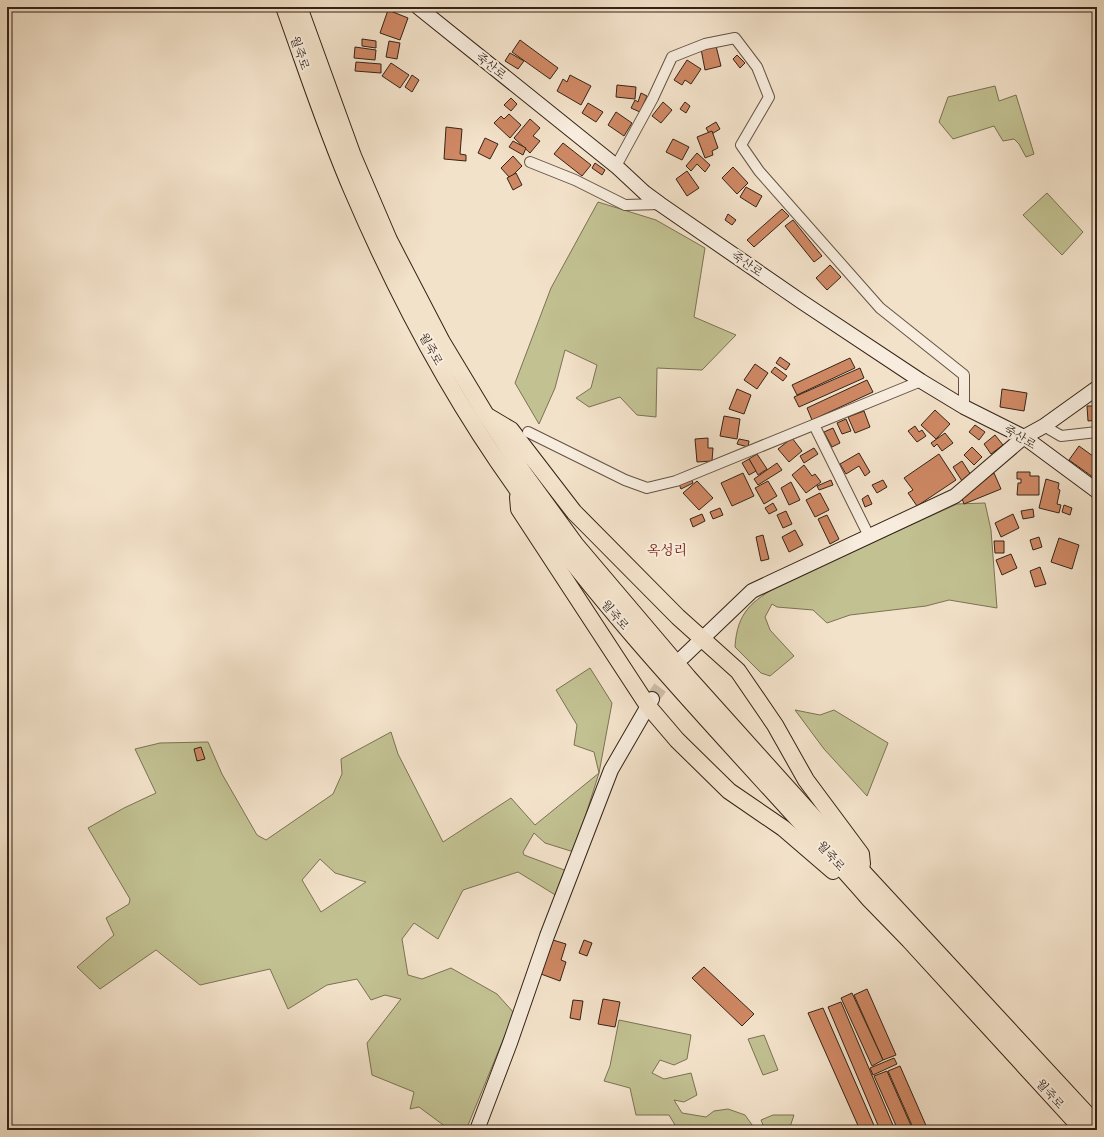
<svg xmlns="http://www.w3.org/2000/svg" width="1104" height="1137" font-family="'IM FELL French Canon','Noto Serif KR',serif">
  <rect width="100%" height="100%" fill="#f3e2ca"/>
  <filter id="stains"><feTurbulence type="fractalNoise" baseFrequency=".005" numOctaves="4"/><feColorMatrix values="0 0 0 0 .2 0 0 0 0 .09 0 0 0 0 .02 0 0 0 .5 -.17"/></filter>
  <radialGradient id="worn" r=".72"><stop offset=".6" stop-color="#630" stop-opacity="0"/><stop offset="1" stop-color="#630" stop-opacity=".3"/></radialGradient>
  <g fill="#c2c192" stroke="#7b7254" fill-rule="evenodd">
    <polygon points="995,86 999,101 1016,95 1034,154 1026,157 1019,144 1014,139 1003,141 994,126 953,139 939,122 948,97"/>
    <polygon points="1047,193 1083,232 1062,255 1023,215"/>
    <polygon points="598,202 656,220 705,248 694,317 736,335 702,370 657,368 656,417 637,415 620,397 589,407 576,398 591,388 597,365 565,350 555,388 539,424 515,383 551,288"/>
    <path d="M985 503 991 530 997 608 949 600 926 606 850 615 827 623 813 610 777 607 772 604 765 617 770 630 794 656 770 676 761 673 735 647C737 612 752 601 780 585L957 504Z"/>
    <path d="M590 668 612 703 599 773 574 852 545 843 534 833 523 852 524 855 567 871 557 896 518 872 463 890 438 939 414 923 402 939 408 975 422 979 451 968 497 994 514 1013 466 1130H450L419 1107 410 1109 414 1092 372 1075 367 1043 401 999 385 995 371 1000 357 979 327 985 288 1009 270 969 200 985 156 950 100 989 77 967 114 935 106 918 129 904 130 899 88 828 124 808 156 793 135 749 160 743 208 742 222 774 257 835 266 840 333 794 342 774 341 759 391 732 398 754 443 842 511 798 535 825 599 773 594 752 574 745 577 725 556 690ZM320 859 335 873 366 882 321 912 302 880Z"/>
    <polygon points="795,710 820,715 834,710 888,743 867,796 824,749"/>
    <polygon points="619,1020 691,1035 687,1059 674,1065 660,1060 652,1073 664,1079 691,1073 697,1095 684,1102 674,1100 682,1113 706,1117 714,1111 728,1109 745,1115 755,1129 678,1130 669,1115 636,1115 630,1088 604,1081 610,1066"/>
    <polygon points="764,1035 778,1070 763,1075 748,1039"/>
    <polygon points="773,1115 794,1115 789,1130 765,1130 761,1120"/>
  </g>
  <g fill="#cf8864" stroke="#342317">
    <polygon points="388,10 408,18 400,40 380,33"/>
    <polygon points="362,39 376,41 376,48 362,46"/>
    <polygon points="520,40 558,68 550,79 512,52"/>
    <polygon points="389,41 400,43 397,59 386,57"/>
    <polygon points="716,46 721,66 705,70 701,49"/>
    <polygon points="355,47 376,50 375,60 354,58"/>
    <polygon points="510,53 524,61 518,69 505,61"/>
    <polygon points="737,55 745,63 740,68 733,59"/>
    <polygon points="687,60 701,69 691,84 685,80 682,85 674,80"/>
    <polygon points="356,62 381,64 381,73 355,71"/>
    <polygon points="391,63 409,75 400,88 382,76"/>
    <polygon points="412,75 419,80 412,92 405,87"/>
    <polygon points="570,75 591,86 581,105 557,91 563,79 567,82"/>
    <polygon points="617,85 636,87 635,99 616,97"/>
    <polygon points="641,93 647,96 640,112 631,108 635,100 638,102"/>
    <polygon points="511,98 517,104 511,111 504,105"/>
    <polygon points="663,102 672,110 661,123 652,116"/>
    <polygon points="685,102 690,106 686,113 680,109"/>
    <polygon points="588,103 603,112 596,122 582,113"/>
    <polygon points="616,112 632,123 624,136 608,125"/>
    <polygon points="509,114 521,125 510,138 494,123 501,116 504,119"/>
    <polygon points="530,119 540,128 533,136 540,141 530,153 514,138"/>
    <polygon points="716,122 720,129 710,135 706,128"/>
    <polygon points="446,127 462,129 460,154 466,155 466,161 444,159"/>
    <polygon points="712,131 718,148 712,151 713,155 705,158 697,137"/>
    <polygon points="485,138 498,144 490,159 478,153"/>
    <polygon points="673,139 689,147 682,160 666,152"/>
    <polygon points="513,141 526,148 523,155 509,147"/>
    <polygon points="563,143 591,165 582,176 554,154"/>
    <polygon points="697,153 710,165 705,172 697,164 691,171 686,166"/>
    <polygon points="513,156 522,166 510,178 501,168"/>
    <polygon points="595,163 605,170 602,175 592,168"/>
    <polygon points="733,167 748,183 737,194 722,178"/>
    <polygon points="687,171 699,188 687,196 676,179"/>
    <polygon points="516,173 522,185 513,190 507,178"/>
    <polygon points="746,187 762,196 756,207 740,197"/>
    <polygon points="782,209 789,216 754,247 747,240"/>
    <polygon points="728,214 736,220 732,225 725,220"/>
    <polygon points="793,220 822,256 814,262 785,226"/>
    <polygon points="830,265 841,277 827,290 816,278"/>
    <polygon points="780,357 790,364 786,370 776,363"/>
    <polygon points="850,358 855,368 797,395 792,385"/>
    <polygon points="755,364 768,373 757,389 744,380"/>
    <polygon points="775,367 787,376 783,381 771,372"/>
    <polygon points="860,368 864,378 799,407 794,397"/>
    <polygon points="867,380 873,392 812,420 807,408"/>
    <polygon points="737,389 751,395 744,414 729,409"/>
    <polygon points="1002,389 1027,393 1024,411 1000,407"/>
    <polygon points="1087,406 1097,406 1097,420 1088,421"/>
    <polygon points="935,410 950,424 936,439 921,425"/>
    <polygon points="864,411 870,427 855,433 848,417"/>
    <polygon points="724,416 740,419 737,439 720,436"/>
    <polygon points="846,419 851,431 842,434 837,423"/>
    <polygon points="975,425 985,432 979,440 969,432"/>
    <polygon points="915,426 919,432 922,430 926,436 917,442 908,431"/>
    <polygon points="833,428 840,443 832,447 824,432"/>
    <polygon points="945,433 953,443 942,451 937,444 934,447 931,443"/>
    <polygon points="995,435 1003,445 991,454 984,444"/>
    <polygon points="708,438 708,448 713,448 712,461 697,462 695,439"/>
    <polygon points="792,438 802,451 789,462 778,449"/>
    <polygon points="739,439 749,441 748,447 737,444"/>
    <polygon points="1079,446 1097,459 1097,480 1069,460"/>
    <polygon points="972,447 982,457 974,465 964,455"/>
    <polygon points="814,448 818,454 804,463 800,456"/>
    <polygon points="859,453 870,472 865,476 859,466 846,474 840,464"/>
    <polygon points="757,454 767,469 758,475 749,459"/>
    <polygon points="939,454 956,480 917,506 908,493 913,490 904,478"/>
    <polygon points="749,459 756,471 749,475 742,463"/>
    <polygon points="962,461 971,475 962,481 953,467"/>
    <polygon points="777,463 782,470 758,485 754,479"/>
    <polygon points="804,465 812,476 815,474 821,482 806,493 792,475"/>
    <polygon points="1017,472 1030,472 1030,476 1039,476 1039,495 1017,495 1018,483 1021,483 1021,479 1017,479"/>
    <polygon points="743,473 754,496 732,506 721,483"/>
    <polygon points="994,473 1001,489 964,504 961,496 983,478"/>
    <polygon points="691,478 693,483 681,489 679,484"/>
    <polygon points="1046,479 1059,483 1058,489 1060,490 1057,504 1061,505 1059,513 1039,508"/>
    <polygon points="831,480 833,485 819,490 817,486"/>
    <polygon points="883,480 887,487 877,493 872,485"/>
    <polygon points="697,481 713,498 699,510 683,493"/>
    <polygon points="768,481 777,496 764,504 755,488"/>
    <polygon points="791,482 800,500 789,505 781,488"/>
    <polygon points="820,493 829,510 815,517 806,500"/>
    <polygon points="868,495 872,504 865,507 862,499"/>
    <polygon points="773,503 777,510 769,514 765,508"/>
    <polygon points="1064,505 1072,508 1070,515 1062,512"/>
    <polygon points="720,508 723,515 713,519 710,512"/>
    <polygon points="1033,509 1034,517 1023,519 1021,511"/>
    <polygon points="786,511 792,524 783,528 777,515"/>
    <polygon points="702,514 705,521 693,527 690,519"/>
    <polygon points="1013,514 1019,528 1001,537 995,523"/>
    <polygon points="827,515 839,539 830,544 818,519"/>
    <polygon points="795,530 803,545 789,552 782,537"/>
    <polygon points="763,535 769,559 761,561 756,537"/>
    <polygon points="1039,537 1042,547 1033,550 1030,540"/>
    <polygon points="1059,538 1079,545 1072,569 1051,562"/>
    <polygon points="994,541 1004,541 1004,553 995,553"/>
    <polygon points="1011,554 1017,568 1002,575 996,560"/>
    <polygon points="1040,567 1046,584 1035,587 1030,571"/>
    <polygon points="201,747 205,759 197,761 194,749"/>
    <polygon points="553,940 566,944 561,960 566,962 560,981 541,974"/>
    <polygon points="584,940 592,943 587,956 579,953"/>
    <polygon points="704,967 754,1014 742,1026 692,978"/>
    <polygon points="867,989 896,1055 883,1060 854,995"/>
    <polygon points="852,993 883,1060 872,1066 841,998"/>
    <polygon points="603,999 620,1002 615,1027 598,1024"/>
    <polygon points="573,1000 583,1001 580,1020 570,1018"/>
    <polygon points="841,1002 895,1130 880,1130 828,1007"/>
    <polygon points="823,1008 876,1130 860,1130 808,1013"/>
    <polygon points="894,1058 897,1064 873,1075 870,1068"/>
    <polygon points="900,1066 928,1130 914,1130 888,1071"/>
    <polygon points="887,1071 913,1130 898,1130 874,1076"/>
  </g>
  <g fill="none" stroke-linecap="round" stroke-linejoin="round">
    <polyline stroke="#cdbca6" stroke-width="14" stroke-dasharray="14 7" stroke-linecap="butt" points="652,699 675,667"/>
    <g stroke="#645344" stroke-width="12">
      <g id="street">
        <polyline points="530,162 575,180 625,205 660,204"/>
        <polyline points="616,166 653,98 672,57 705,44 735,38 757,67 769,97 741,145 759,171 880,308 964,375 964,407"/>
        <polyline points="814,425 869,536"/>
        <polyline points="1044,426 1061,436 1097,432"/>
        <polyline points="528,432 625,480 647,488 676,481 921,381"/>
      </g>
    </g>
    <g stroke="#342317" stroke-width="16">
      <g id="secondary">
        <polyline points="418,7 616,166 645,193 660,204 802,302 921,381 964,407 1024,437 1097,491"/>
        <polyline points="683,657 752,591 955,496 1024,437 1044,426 1097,388"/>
        <polyline points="477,1130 510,1043 547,936 611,770 652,699"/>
      </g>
    </g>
    <g stroke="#342317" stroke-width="18">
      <g id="primary">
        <path d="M284 7C306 68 326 130 352 190 396 293 451 397 517 489 622 636 751 764 870 900L909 940 1083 1130"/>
        <polyline points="299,7 353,156 389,240 442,342 486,415 525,475 576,545 688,677 863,872 1097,1125"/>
        <polyline points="489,417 511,430 574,512 678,617 738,671 775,725 806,780 861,854 862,864"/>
        <polyline points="518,497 519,509 648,706 677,740 729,791 783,828 833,871"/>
      </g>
    </g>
    <use href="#street" stroke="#f7ecdd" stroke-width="10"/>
    <use href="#secondary" stroke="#f7ecdd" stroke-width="14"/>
    <use href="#primary" stroke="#f3e2ca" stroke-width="16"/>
  </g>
  <g text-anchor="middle" stroke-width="4" stroke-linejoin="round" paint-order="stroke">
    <g font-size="12" fill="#342317" stroke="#f7ecdd">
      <text transform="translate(300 53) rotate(71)" y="4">월죽로</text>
      <text transform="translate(491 66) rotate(39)" y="4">죽산로</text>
      <text transform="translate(747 264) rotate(35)" y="4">죽산로</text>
      <text transform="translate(431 349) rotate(61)" y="4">월죽로</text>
      <text transform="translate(1020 437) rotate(31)" y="4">죽산로</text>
      <text transform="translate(615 615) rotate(50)" y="4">월죽로</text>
      <text transform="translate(831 856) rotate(49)" y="4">월죽로</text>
      <text transform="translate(1050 1094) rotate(48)" y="4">월죽로</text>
    </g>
    <g font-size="14" fill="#7a1f14" stroke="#f7ecdd">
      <text x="667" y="555">옥성리</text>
    </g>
  </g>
  <rect width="1104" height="1137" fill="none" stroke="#f3e2ca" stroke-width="24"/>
  <rect x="8" y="8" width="1088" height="1121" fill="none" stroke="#342317" stroke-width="2"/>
  <rect x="12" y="12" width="1080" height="1113" fill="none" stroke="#342317"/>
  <rect width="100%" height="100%" filter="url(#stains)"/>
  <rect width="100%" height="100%" fill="url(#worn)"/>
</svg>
